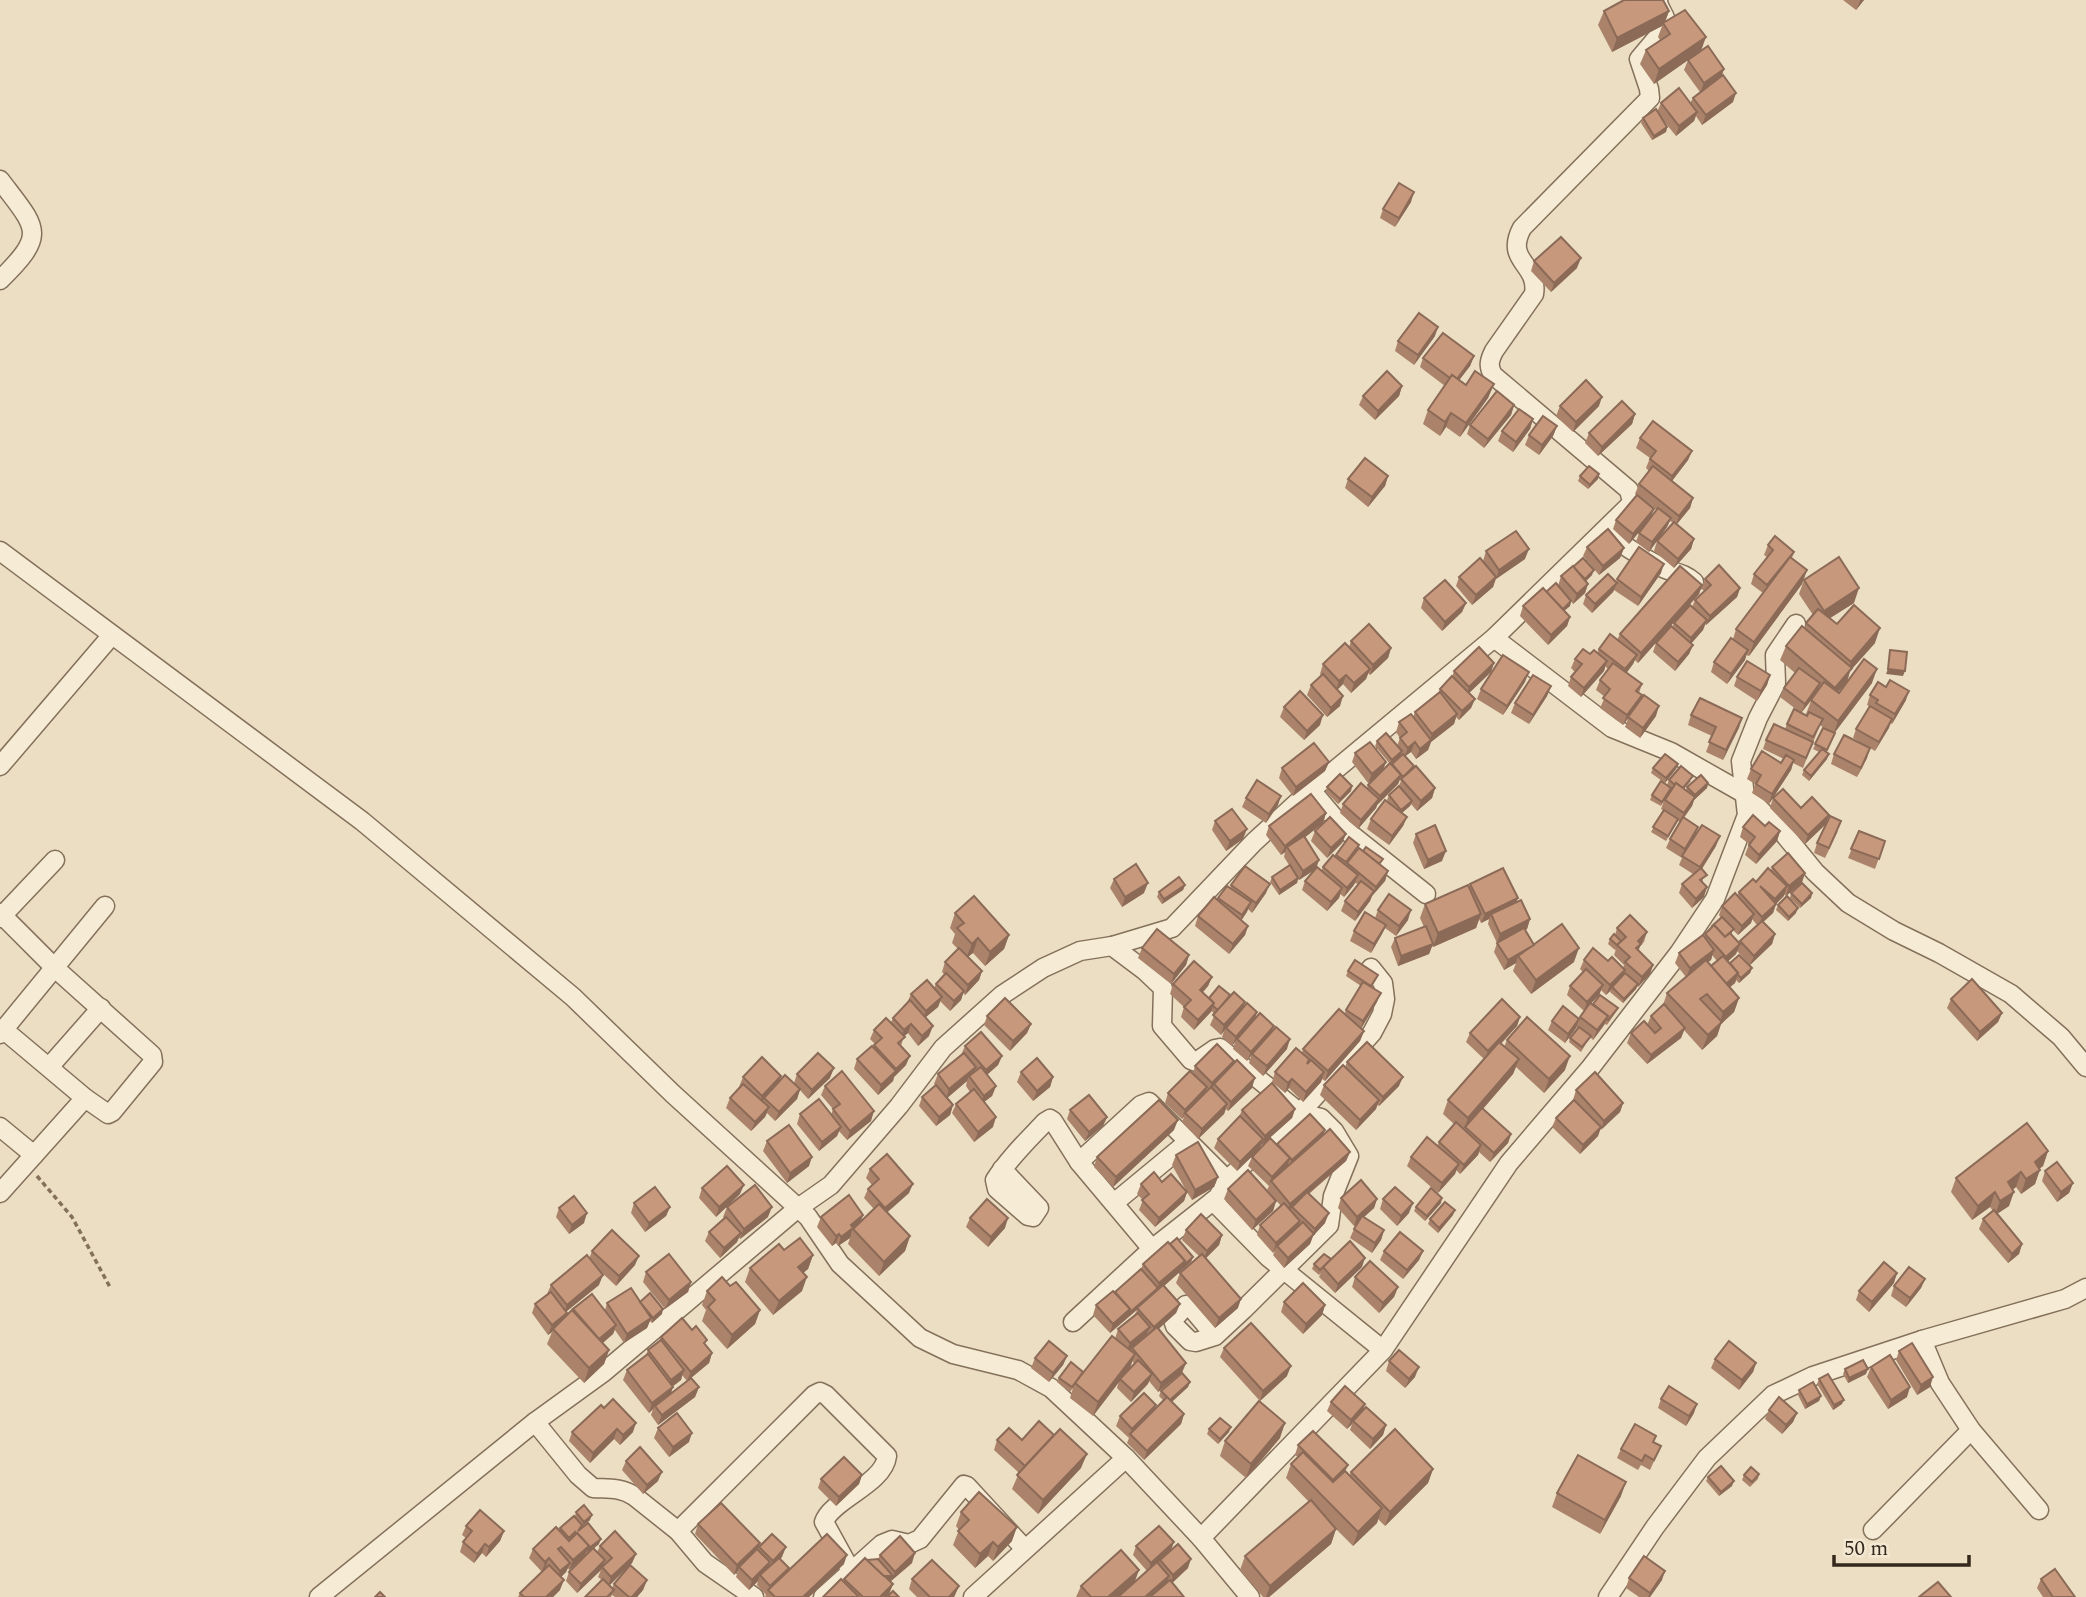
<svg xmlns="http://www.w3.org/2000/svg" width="2086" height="1597" font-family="Spectral,serif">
  <rect width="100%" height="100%" fill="#ebdec3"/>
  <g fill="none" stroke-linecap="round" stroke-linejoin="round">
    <g stroke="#84705b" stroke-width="21">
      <g id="minor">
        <path d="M0 180C37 229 48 233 0 280"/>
        <path d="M1604 531C1623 546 1642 557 1663 568 1675 573 1684 573 1694 582"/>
        <polyline points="0,551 362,821 573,997 673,1094 808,1217 840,1264 920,1338 953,1354 1018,1370 1051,1388 1126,1458 1201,1538 1250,1597"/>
        <polyline points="1494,638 1612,728 1671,752 1745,794 1784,834 1815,872 1848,903 1894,931 1939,953 2011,994 2061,1037 2086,1067"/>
        <polyline points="0,766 112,635"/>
        <polyline points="1311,790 1343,828 1426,894"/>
        <polyline points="0,913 56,969 152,1055 153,1062 112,1112 108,1114 85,1098 4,1030"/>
        <polyline points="0,918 55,860"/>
        <polyline points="1112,946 1144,970 1163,988 1162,1026 1191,1060 1196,1062 1215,1049 1220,1048 1300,1113 1321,1118 1334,1131 1349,1156 1333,1196 1329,1225 1243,1310 1215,1336 1196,1342 1190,1341 1175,1326 1173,1320 1186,1305 1189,1305 1215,1336"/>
        <polyline points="0,1034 105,906"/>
        <polyline points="50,1066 101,1008"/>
        <polyline points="0,1127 34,1155"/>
        <polyline points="1079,1162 1141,1105 1149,1102 1227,1180"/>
        <path d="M1002 1169 1039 1208 1033 1217 1028 1216 997 1189 995 1180C1009 1158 1028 1140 1045 1122L1050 1119 1053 1121 1079 1162 1152 1249"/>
        <polyline points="0,1193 85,1098"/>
        <polyline points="1114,1203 1189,1141"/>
        <polyline points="1073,1322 1152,1249 1218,1197 1227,1180 1300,1113 1372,1033 1382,1014 1385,999 1383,983 1371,968"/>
        <polyline points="1922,1340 1940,1383 1971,1430 2039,1510"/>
        <polyline points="1383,1350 1509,1163 1591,1067 1679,953 1715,899 1747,815 1741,761 1758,718 1776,683 1775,655 1796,624"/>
        <path d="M535 1422 578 1475 593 1488C607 1489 621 1487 634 1496L678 1531 705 1563 754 1597"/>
        <polyline points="1873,1530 1971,1430"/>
        <path d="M678 1531 814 1395 820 1392 826 1395 887 1456C884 1484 831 1500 824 1522L851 1571"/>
        <polyline points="1201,1538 1383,1350 1268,1257 1213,1201"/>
        <path d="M319 1597 535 1422 604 1372 798 1208 831 1185 899 1106 943 1048 1002 995 1043 968 1080 951 1112 946 1172 928 1254 842 1311 790 1494 638 1628 507 1632 502 1629 490 1493 375C1488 366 1489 361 1494 351L1534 294C1539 263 1504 262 1522 228L1650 98 1649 89 1639 59 1666 27C1668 16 1658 10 1658 0"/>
        <polyline points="823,1597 882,1544 892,1540 909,1544 920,1539 964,1485 967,1486 1025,1549"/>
        <polyline points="973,1597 1126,1458"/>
        <polyline points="1608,1597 1655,1527 1707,1458 1773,1395 1813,1376 1922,1340 2065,1299 2086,1288"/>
      </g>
    </g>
    <polyline stroke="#84705b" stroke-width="3.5" stroke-dasharray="5 3.5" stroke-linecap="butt" points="37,1176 72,1217 111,1289"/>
    <use href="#minor" stroke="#f6ecd6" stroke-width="18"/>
  </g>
  <g fill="#ab836b" fill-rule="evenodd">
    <polygon points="1843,0 1864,0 1856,10"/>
    <polygon points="1604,11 1669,11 1665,22 1724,69 1721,76 1733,102 1702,125 1696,116 1694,121 1676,136 1659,115 1667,127 1666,132 1652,140 1641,123 1643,118 1657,112 1661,103 1690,103 1693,98 1700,92 1684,70 1688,60 1654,84 1640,64 1646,50 1660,40 1658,37 1662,26 1612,52 1598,25"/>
    <polygon points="1411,202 1395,227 1380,218 1383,209"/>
    <polygon points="1534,261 1577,268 1551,292 1531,271"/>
    <polygon points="1435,336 1414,365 1395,351 1398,341"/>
    <polygon points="1474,356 1470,366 1459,380 1466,385 1494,384 1488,398 1460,437 1446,427 1440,436 1423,424 1428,410 1445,386 1420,367 1423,358"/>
    <polygon points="1402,386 1399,396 1375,420 1359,405 1363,396"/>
    <polygon points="1514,405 1511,415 1484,448 1467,434 1470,425"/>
    <polygon points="1560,406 1599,406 1573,432 1556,416"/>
    <polygon points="1635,414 1632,424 1598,456 1585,443 1589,433"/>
    <polygon points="1533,419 1530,429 1513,452 1498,441 1502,431"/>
    <polygon points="1557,426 1553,436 1539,455 1525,445 1529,435"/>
    <polygon points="1640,438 1692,451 1688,460 1672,481 1693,498 1690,508 1677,524 1694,539 1691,549 1674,568 1654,551 1657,541 1673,523 1670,521 1667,527 1649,552 1636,542 1639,533 1657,510 1635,494 1639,484 1649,471 1646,468 1650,458 1636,448"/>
    <polygon points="1388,476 1385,486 1368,507 1345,488 1348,479"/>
    <polygon points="1580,476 1598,479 1588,489 1578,481"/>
    <polygon points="1654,509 1650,519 1629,544 1613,529 1616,520"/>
    <polygon points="1768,545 1794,552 1792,558 1807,570 1802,584 1749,656 1746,655 1745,660 1727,684 1711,672 1714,662 1733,639 1736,629 1763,593 1751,584 1754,574 1767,557 1764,555"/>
    <polygon points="1587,547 1624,548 1620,558 1599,575 1583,556"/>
    <polygon points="1486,551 1525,559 1496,579 1493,587 1472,605 1456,586 1459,577 1488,568 1483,561"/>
    <polygon points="1661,573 1638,606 1614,590 1613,592 1592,613 1583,604 1586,595 1616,582 1617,579"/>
    <polygon points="1592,575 1586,581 1588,584 1585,593 1573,604 1571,601 1570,606 1564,611 1570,617 1567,626 1548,645 1520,616 1523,606 1558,586 1561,576"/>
    <polygon points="1705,579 1740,588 1737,597 1706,625 1705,624 1703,630 1691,644 1693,645 1689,654 1675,671 1653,652 1656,643 1672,627 1674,623 1692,607 1695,600 1704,591 1701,588"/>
    <path d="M1804 580 1854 603 1830 618 1837 624 1875 643 1850 671 1847 682 1838 692 1839 693 1872 683 1834 733 1826 752 1827 759 1809 781 1802 775 1804 770 1819 752 1813 749 1824 728 1820 725 1803 768 1793 763 1791 770 1769 804 1752 793 1755 784 1747 779 1751 769 1781 763 1784 759 1763 749 1766 740 1785 729 1787 724 1801 713 1780 697 1784 688 1795 673 1780 660 1786 646 1805 628 1806 623 1813 615 1799 594ZM1811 701 1806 714 1807 716 1801 713Z"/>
    <polygon points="1702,585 1699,594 1638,663 1635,660 1633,664 1626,673 1642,684 1639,693 1642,695 1639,703 1656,716 1640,738 1625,727 1628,719 1623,725 1600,708 1605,697 1596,690 1600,680 1608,669 1605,666 1604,671 1581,697 1568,686 1571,677 1575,672 1571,668 1575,659 1597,653 1599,649 1617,640 1620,634"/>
    <polygon points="1424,598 1466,603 1462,612 1442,631 1421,608"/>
    <polygon points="1351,641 1391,648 1388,658 1370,675 1368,673 1366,679 1351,693 1343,684 1337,690 1340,706 1327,717 1307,695 1311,685 1322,676 1320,674 1323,664 1349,647"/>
    <polygon points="1494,663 1491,672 1469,693 1475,699 1471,708 1459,720 1456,717 1454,724 1431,742 1428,750 1416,759 1411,752 1405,756 1414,766 1413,769 1435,788 1432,798 1417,811 1411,804 1410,806 1402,813 1407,817 1403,826 1389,845 1367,829 1371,819 1391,805 1387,800 1389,795 1399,786 1401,781 1400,780 1398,784 1377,805 1376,808 1358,829 1340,813 1343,804 1367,788 1368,785 1377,776 1368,783 1352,762 1355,753 1386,762 1383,770 1390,764 1375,746 1377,741 1397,746 1400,738 1396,732 1399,722 1413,717 1415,712 1438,694 1440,689 1452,677 1454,671"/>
    <polygon points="1770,675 1767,685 1757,701 1734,686 1737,677"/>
    <polygon points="1525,682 1503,715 1477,699 1481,689"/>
    <polygon points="1551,686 1547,696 1529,724 1511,713 1515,703"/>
    <polygon points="1870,695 1906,700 1892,724 1890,723 1875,751 1853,738 1856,729 1869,706 1867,705"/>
    <polygon points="1284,707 1320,725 1304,740 1280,717"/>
    <polygon points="1691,715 1742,718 1723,760 1706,752 1712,736 1688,725"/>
    <polygon points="1834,754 1867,758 1857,777 1831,764"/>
    <polygon points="1329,762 1325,771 1293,796 1279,778 1282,768"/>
    <polygon points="1678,764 1676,769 1665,783 1651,773 1653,768"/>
    <polygon points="1669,780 1691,781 1684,789 1686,790 1687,787 1708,783 1707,788 1694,800 1692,806 1684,818 1696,834 1716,846 1702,869 1704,897 1692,908 1679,893 1682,884 1693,874 1679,865 1682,858 1666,848 1670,839 1680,822 1678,821 1666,841 1651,832 1663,810 1661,809 1664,801 1661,806 1650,800 1652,795 1667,785"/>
    <polygon points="1352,786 1351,791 1338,804 1326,792 1327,787"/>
    <polygon points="1246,798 1278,805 1266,823 1242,807"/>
    <polygon points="1773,798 1801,808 1826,824 1805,844 1770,808"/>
    <polygon points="1326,813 1323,823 1305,837 1317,868 1321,871 1323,867 1336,855 1357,849 1345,865 1346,865 1347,863 1380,865 1388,871 1385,881 1372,896 1370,901 1355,921 1341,911 1345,901 1358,884 1355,883 1344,897 1340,894 1339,898 1327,911 1302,890 1305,881 1314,870 1299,880 1298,879 1297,883 1279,895 1270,882 1272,877 1289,865 1284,857 1285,852 1281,855 1266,835 1269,826"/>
    <polygon points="1215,821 1243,839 1226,851 1212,830"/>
    <polygon points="1743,827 1780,831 1777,841 1756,864 1745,855 1749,844 1740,837"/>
    <polygon points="1315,831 1346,834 1342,843 1327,858 1311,841"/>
    <polygon points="1838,831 1825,858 1814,853 1817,843"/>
    <polygon points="1859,831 1885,841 1875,869 1848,858"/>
    <polygon points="1416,834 1442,861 1424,869 1413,843"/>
    <path d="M1772 867 1805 873 1802 882 1786 896 1784 894 1776 904 1773 913 1763 922 1775 934 1772 944 1750 965 1737 951 1736 954 1728 961 1730 963 1752 968 1750 973 1739 983 1736 980 1735 983 1730 987 1739 998 1734 1012 1721 1024 1717 1036 1702 1050 1684 1030 1681 1038 1647 1064 1627 1043 1631 1033 1647 1025 1651 1016 1663 1005 1667 993 1686 977 1675 963 1679 953 1704 936 1712 926 1721 918 1719 915 1722 906 1737 896 1739 892 1756 882 1771 871ZM1752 919 1757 925 1740 941 1739 944 1731 935 1733 930 1738 935 1751 923ZM1712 955 1717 961 1711 966 1708 962 1711 960Z"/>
    <polygon points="1114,879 1144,893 1122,907 1110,888"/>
    <polygon points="1470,884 1518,898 1516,902 1530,919 1527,929 1525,930 1534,945 1574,962 1531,994 1513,971 1516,963 1504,970 1494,952 1497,943 1488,924 1489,919 1481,923 1479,919 1476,928 1433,947 1432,946 1429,954 1398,966 1391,947 1395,938 1424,927 1420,918 1425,904 1469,887"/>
    <polygon points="1185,885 1183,890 1162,904 1157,897 1159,892"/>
    <polygon points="1231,885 1266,893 1252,913 1248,909 1241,920 1248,926 1245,935 1229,954 1195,926 1198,916 1230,888"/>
    <polygon points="1791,893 1812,893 1811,898 1800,908 1790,898"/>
    <polygon points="1778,905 1796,913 1788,921 1776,910"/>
    <polygon points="1378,910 1408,920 1396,936 1385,928 1382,934 1371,953 1350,941 1354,931 1375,918"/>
    <polygon points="955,913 1009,935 1004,949 985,966 973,953 968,957 982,971 979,980 965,995 963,993 961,1000 950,1011 940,1001 938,1007 925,1018 929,1036 918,1046 908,1033 904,1036 901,1046 906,1065 894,1077 893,1081 878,1095 854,1069 857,1059 873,1047 875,1044 870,1039 874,1030 891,1022 893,1018 907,1003 911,994 934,988 936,984 945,975 942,972 945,962 958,949 952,943 955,934 950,928"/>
    <polygon points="1617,928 1647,932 1644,942 1641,945 1638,950 1653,965 1650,974 1638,987 1637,986 1636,989 1623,1003 1610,992 1611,990 1606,995 1601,990 1599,995 1591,1003 1618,1008 1616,1012 1607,1025 1605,1024 1593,1040 1590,1037 1581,1052 1569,1042 1570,1038 1578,1028 1577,1027 1565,1043 1548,1030 1552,1021 1579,1019 1584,1011 1567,995 1570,986 1583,972 1580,969 1584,960 1608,961 1623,968 1624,965 1614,955 1616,949 1615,950 1608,944 1610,939 1615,935"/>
    <polygon points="1142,948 1189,955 1186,965 1171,984 1138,958"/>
    <polygon points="1348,971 1378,975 1372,987 1377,1002 1361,1029 1364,1031 1360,1041 1325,1081 1322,1079 1321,1082 1303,1102 1289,1088 1285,1093 1272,1082 1275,1072 1302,1053 1303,1049 1344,1014 1361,986 1346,976"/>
    <polygon points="1212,977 1208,986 1203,992 1209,998 1230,995 1229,998 1243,1007 1257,1012 1255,1019 1271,1032 1287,1049 1263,1076 1249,1063 1251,1056 1247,1061 1233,1049 1235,1042 1232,1046 1222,1037 1224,1031 1221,1035 1210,1025 1215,1014 1211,1011 1194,1030 1181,1017 1184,1007 1170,994 1173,984"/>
    <polygon points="1951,999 2002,1013 1998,1022 1977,1041 1947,1008"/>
    <polygon points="987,1016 1031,1024 1027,1033 1010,1051 984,1025"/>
    <polygon points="1520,1017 1517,1026 1501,1044 1504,1047 1507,1040 1565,1070 1544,1093 1516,1067 1513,1074 1483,1109 1511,1134 1508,1143 1490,1162 1479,1152 1478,1155 1460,1174 1456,1170 1455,1174 1438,1193 1407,1166 1411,1157 1437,1146 1439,1142 1454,1124 1443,1114 1448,1100 1484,1059 1466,1042 1470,1033"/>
    <polygon points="965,1046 1002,1056 998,1065 987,1075 996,1086 992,1096 984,1102 993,1127 974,1142 952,1113 956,1104 970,1092 966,1086 967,1081 947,1098 953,1105 950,1115 936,1126 919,1106 922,1097 936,1086 934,1084 938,1074 961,1055"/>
    <polygon points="1234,1061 1232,1065 1252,1088 1228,1111 1226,1109 1224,1114 1198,1139 1182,1122 1184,1117 1182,1119 1165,1103 1168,1093 1193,1073 1195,1066"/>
    <polygon points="1347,1062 1399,1086 1379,1106 1377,1105 1376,1109 1356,1130 1320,1095 1324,1085 1345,1067"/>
    <polygon points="1021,1072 1053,1077 1050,1087 1033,1101 1017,1082"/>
    <polygon points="797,1074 830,1078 808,1099 800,1090 797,1099 775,1121 767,1113 765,1117 751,1131 726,1108 730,1098 740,1087 739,1087 743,1077 794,1083"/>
    <polygon points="825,1086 871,1121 847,1140 839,1131 837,1136 819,1151 797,1124 800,1114 831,1115 833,1109 821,1095"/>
    <polygon points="1576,1090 1623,1103 1620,1112 1600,1130 1598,1136 1580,1154 1552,1127 1556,1118 1573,1100"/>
    <polygon points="1295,1109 1292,1118 1261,1145 1237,1171 1214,1148 1218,1139 1239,1117 1242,1110"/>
    <polygon points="1070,1110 1107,1117 1103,1126 1085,1141 1067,1119"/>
    <polygon points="1174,1130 1113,1187 1094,1167 1097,1157"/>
    <polygon points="1325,1130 1323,1135 1350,1152 1346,1161 1309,1194 1325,1223 1313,1236 1310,1244 1284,1268 1273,1255 1275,1251 1273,1253 1257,1235 1260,1225 1281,1206 1267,1190 1269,1186 1248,1166 1252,1157 1277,1145"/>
    <polygon points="767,1141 809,1166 787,1183 763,1151"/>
    <polygon points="2048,1151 2043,1166 2039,1169 2035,1184 2021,1194 2016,1187 2012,1190 2009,1206 1997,1214 2022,1244 2019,1254 2008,1263 1979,1229 1983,1219 1993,1211 1990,1207 1972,1220 1951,1192 1956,1178"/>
    <polygon points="1176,1155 1218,1177 1214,1187 1192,1200 1187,1192 1184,1201 1155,1227 1139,1210 1143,1200 1137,1194 1141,1184 1162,1182 1187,1192 1172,1165"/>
    <polygon points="870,1169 909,1193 887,1212 910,1236 905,1251 879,1276 848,1244 850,1238 838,1246 836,1243 832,1246 817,1227 821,1217 861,1221 874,1209 864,1198 868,1189 872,1185 866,1178"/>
    <polygon points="2045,1171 2073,1183 2069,1193 2057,1202 2042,1181"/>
    <polygon points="702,1188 740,1194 716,1217 699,1198"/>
    <polygon points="1228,1189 1276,1201 1273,1211 1252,1230 1224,1199"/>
    <polygon points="1341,1198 1377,1199 1374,1208 1364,1217 1384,1230 1381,1240 1372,1253 1350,1238 1354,1229 1358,1223 1354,1226 1338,1208"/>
    <polygon points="1383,1199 1409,1213 1397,1226 1380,1209"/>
    <polygon points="634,1203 670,1207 666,1216 645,1232 631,1213"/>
    <polygon points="1441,1203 1425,1221 1414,1211 1416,1207"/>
    <polygon points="727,1207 768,1217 740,1239 739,1237 737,1242 720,1258 705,1241 709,1232 724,1218 723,1217"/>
    <polygon points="559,1208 584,1223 569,1234 556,1217"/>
    <polygon points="1453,1215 1438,1233 1428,1224 1430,1219"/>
    <polygon points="970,1218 1005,1228 988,1247 966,1227"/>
    <polygon points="1186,1230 1222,1235 1219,1245 1206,1258 1238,1308 1215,1328 1176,1283 1180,1273 1199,1256 1182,1240"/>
    <path d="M1170 1244 1193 1257 1191 1262 1164 1286 1180 1304 1176 1313 1158 1329 1186 1363 1182 1373 1190 1382 1188 1387 1172 1402 1184 1414 1181 1424 1144 1460 1127 1443 1129 1438 1116 1426 1120 1416 1155 1409 1164 1401 1159 1396 1161 1391 1181 1373 1158 1392 1149 1381 1131 1402 1117 1388 1119 1381 1093 1416 1070 1398 1073 1388 1070 1392 1057 1382 1059 1378 1083 1372 1115 1339 1118 1329 1134 1316 1137 1310 1110 1333 1093 1315 1096 1305 1115 1292 1141 1269 1143 1264ZM1132 1361 1135 1364 1126 1373 1130 1368Z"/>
    <polygon points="784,1250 813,1255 808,1269 803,1273 802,1291 773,1315 745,1282 750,1268"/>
    <polygon points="592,1251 635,1265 616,1286 597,1268 599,1285 566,1312 567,1313 565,1317 573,1309 605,1310 607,1303 640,1302 662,1314 652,1323 650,1321 647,1328 624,1343 615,1330 613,1334 603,1343 609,1350 604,1364 584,1383 547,1344 552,1332 548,1335 532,1313 535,1304 547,1294 551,1285 589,1259"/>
    <polygon points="1384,1251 1423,1251 1419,1260 1403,1279 1380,1260"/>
    <polygon points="1331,1259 1362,1267 1335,1293 1319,1277 1321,1273 1319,1275 1312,1269 1314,1264"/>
    <polygon points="646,1272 691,1282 688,1292 665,1309 643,1282"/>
    <polygon points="1355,1277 1398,1287 1394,1297 1379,1313 1352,1287"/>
    <polygon points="1925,1279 1921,1288 1906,1307 1891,1296 1894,1286"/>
    <polygon points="1894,1283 1869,1312 1856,1300 1859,1291"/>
    <polygon points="730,1286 760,1310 755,1324 727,1349 702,1321 706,1310 702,1305 707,1291"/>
    <polygon points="1284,1302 1325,1305 1322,1315 1303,1334 1281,1312"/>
    <path d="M661 1337 705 1345 712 1353 709 1363 690 1379 699 1387 695 1397 658 1425 651 1415 653 1409 649 1413 623 1380 627 1370 646 1355 648 1350 659 1341ZM682 1375 687 1381 671 1393 673 1386 681 1380Z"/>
    <polygon points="1224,1348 1287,1376 1260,1401 1220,1357"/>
    <polygon points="1899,1351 1930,1387 1917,1395 1896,1360"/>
    <polygon points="1067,1356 1063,1365 1049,1382 1031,1368 1035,1358"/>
    <polygon points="1715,1359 1756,1363 1753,1372 1739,1390 1711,1368"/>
    <polygon points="1389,1361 1415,1377 1405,1388 1386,1371"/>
    <polygon points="1871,1367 1907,1397 1888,1409 1867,1377"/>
    <polygon points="1845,1369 1866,1374 1848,1383 1843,1374"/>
    <polygon points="1819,1379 1842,1404 1833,1410 1817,1384"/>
    <polygon points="1799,1390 1821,1396 1819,1401 1805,1409 1798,1395"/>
    <polygon points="1661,1399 1694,1413 1686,1426 1658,1408"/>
    <polygon points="1331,1402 1365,1404 1363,1410 1386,1425 1383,1435 1370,1449 1350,1430 1352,1424 1347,1429 1327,1411"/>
    <polygon points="601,1405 633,1432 620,1445 614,1439 590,1463 569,1441 572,1432"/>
    <polygon points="1769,1410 1797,1413 1793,1422 1782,1434 1765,1419"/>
    <polygon points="658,1428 689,1442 669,1457 654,1438"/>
    <polygon points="1209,1429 1229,1432 1218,1444 1207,1434"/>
    <polygon points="1280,1438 1246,1478 1220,1456 1225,1441"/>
    <polygon points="997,1440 1022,1440 1081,1468 1038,1514 1012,1489 1019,1473 994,1450"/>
    <polygon points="1654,1443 1661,1446 1650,1470 1641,1465 1638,1470 1617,1458 1621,1449"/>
    <polygon points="1298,1445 1345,1472 1349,1476 1351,1472 1433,1469 1428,1483 1385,1526 1378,1519 1377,1523 1353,1546 1336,1529 1331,1544 1269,1597 1263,1597 1240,1570 1245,1556 1309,1502 1286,1478 1291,1464 1298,1457 1295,1455"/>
    <polygon points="626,1461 658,1481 643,1494 622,1470"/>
    <polygon points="1759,1474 1758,1479 1750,1487 1742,1480 1744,1475"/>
    <polygon points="862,1475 859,1484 836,1506 818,1488 821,1479"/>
    <polygon points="1708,1477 1732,1486 1719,1496 1706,1481"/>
    <polygon points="1557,1493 1621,1496 1600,1534 1552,1507"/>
    <polygon points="576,1512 590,1520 581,1528 599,1544 594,1548 597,1552 600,1546 636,1554 632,1563 609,1585 612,1588 614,1584 647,1580 643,1590 637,1597 615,1597 612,1595 611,1597 585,1597 602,1580 598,1577 601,1570 577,1593 566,1581 569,1572 593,1549 586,1553 585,1556 569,1570 568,1568 566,1572 561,1577 560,1590 553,1597 518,1597 520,1593 542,1572 529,1558 533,1549 559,1531 560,1528 575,1516"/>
    <polygon points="961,1512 1012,1541 993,1561 988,1556 975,1568 953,1545 959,1530 956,1526"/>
    <polygon points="698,1524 760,1543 758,1550 759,1547 782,1557 780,1559 789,1568 788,1571 844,1564 809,1597 765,1597 766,1595 757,1585 758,1581 749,1590 736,1577 738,1571 734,1575 695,1534"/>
    <polygon points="466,1526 504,1531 500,1541 486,1557 482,1553 474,1563 460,1552 463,1542 466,1538 462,1535"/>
    <polygon points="1174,1542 1171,1550 1188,1568 1172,1583 1184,1597 1076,1597 1081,1586 1134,1583 1147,1571 1133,1555 1136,1546"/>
    <polygon points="880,1555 912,1563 891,1581 889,1581 893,1584 889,1594 886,1597 823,1597 843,1582 844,1579 878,1559"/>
    <polygon points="1629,1578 1662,1580 1650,1597 1639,1597 1626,1588"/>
    <polygon points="912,1579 959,1586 954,1597 917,1597 909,1589"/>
    <polygon points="2041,1579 2075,1597 2043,1597 2037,1588"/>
  </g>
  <g fill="#8b6a57">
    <polygon points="1860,0 1864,0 1856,10 1860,1"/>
    <polygon points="1669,11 1664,25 1663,23 1662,26 1612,52 1617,38"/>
    <polygon points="1706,37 1701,51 1654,84 1659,69"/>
    <polygon points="1724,69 1721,78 1700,93 1704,83"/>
    <polygon points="1736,93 1733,102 1702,125 1706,115"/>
    <polygon points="1697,112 1694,121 1676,136 1679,126"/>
    <polygon points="1667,127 1666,132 1652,140 1654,136"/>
    <polygon points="1414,192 1411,202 1395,227 1399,218"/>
    <polygon points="1581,258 1577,268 1551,292 1554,283"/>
    <polygon points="1438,327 1435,336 1414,365 1418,355"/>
    <polygon points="1474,356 1470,366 1451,391 1455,381"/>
    <polygon points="1494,384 1488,398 1460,437 1466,423"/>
    <polygon points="1402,386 1399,396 1375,420 1378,411"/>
    <polygon points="1602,397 1599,406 1573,432 1576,422"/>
    <polygon points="1514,405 1511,415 1484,448 1488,439"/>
    <polygon points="1451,413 1446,427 1440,436 1445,422"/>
    <polygon points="1635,414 1632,424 1598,456 1602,447"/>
    <polygon points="1533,419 1530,429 1513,452 1516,442"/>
    <polygon points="1557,426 1553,436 1539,455 1542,445"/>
    <polygon points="1692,451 1688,460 1668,486 1672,476"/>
    <polygon points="1599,474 1598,479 1588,489 1590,485"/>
    <polygon points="1388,476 1385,486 1368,507 1372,497"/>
    <polygon points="1693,498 1690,508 1676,525 1679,516"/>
    <polygon points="1654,509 1650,519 1629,544 1633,534"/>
    <polygon points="1671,518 1667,527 1649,552 1652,542"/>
    <polygon points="1694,539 1691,549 1674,568 1678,559"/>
    <polygon points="1624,548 1620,558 1599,575 1603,566"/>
    <polygon points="1529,549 1525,559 1496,579 1499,570"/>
    <polygon points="1664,564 1661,573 1638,606 1641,597"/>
    <polygon points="1594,570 1592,575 1582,585 1583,581"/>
    <polygon points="1807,570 1802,584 1749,656 1754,642"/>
    <polygon points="1496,577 1493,587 1472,605 1476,595"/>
    <polygon points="1617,583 1613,592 1592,613 1595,604"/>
    <polygon points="1588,584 1585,593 1573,604 1577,594"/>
    <polygon points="1702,585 1699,594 1638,663 1641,653"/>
    <polygon points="1740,588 1737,597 1706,625 1710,616"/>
    <polygon points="1859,588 1854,603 1819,625 1824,611"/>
    <polygon points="1571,601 1570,606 1559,615 1561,610"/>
    <polygon points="1466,603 1462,612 1442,631 1445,622"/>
    <polygon points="1570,617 1567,626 1548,645 1551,635"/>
    <polygon points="1707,620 1703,630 1687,648 1691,638"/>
    <polygon points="1880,628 1875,643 1850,671 1847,682 1829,702 1835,688 1848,672 1851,662"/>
    <polygon points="1693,645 1689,654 1675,671 1678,662"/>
    <polygon points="1391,648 1388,658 1370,675 1373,665"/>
    <polygon points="1748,650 1745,660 1727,684 1731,674"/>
    <polygon points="1637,655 1633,664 1622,679 1625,669"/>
    <polygon points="1607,661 1604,671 1581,697 1584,688"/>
    <polygon points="1494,663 1491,672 1465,697 1469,687"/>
    <polygon points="1370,669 1366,679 1351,693 1354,683"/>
    <polygon points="1877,669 1872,683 1833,735 1838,721"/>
    <polygon points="1888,669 1905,671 1903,676 1886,674"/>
    <polygon points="1529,672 1525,682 1503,715 1507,706"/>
    <polygon points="1346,675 1343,684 1336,691 1339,681"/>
    <polygon points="1770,675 1767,685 1757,701 1761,691"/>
    <polygon points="1820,683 1816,693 1801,713 1805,704"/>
    <polygon points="1551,686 1547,696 1529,724 1533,715"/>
    <polygon points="1909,691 1906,700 1892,724 1895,714"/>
    <polygon points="1642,695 1638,704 1623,725 1627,715"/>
    <polygon points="1343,696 1340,706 1327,717 1331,708"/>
    <polygon points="1475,699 1471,708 1459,720 1462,711"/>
    <polygon points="1659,706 1656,716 1640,738 1643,728"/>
    <polygon points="1457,714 1454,724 1431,742 1428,750 1416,759 1420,749 1429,742 1432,734"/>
    <polygon points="1323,715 1320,725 1304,740 1307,731"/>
    <polygon points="1742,718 1739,728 1723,760 1726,750"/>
    <polygon points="1892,719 1889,728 1875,751 1879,742"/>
    <polygon points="1415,742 1411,752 1404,757 1408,748"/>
    <polygon points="1870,748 1867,758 1857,777 1861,768"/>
    <polygon points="1402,751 1400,756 1390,764 1392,760"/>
    <polygon points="1829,754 1827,759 1809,781 1811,776"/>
    <polygon points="1794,760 1791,770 1769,804 1772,794"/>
    <polygon points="1329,762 1325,771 1293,796 1296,787"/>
    <polygon points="1386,762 1382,772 1368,783 1372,774"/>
    <polygon points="1678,764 1676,769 1665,783 1666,778"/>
    <polygon points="1401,775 1398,784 1377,805 1376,808 1358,829 1361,820 1379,799 1380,796"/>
    <polygon points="1708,783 1707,788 1694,800 1692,806 1680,822 1684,813 1695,795"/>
    <polygon points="1352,786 1351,791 1338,804 1340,799"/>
    <polygon points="1435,788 1432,798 1417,811 1421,801"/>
    <polygon points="1281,796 1278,805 1266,823 1269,814"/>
    <polygon points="1412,801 1410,806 1399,815 1401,810"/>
    <polygon points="1326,813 1323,823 1289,850 1287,847 1285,852 1281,855 1285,846"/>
    <polygon points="1829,815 1826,824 1805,844 1808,835"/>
    <polygon points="1407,817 1403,826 1389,845 1392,836"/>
    <polygon points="1698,827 1695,836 1681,858 1685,849"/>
    <polygon points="1247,829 1243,839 1226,851 1230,841"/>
    <polygon points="1780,831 1777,841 1756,864 1759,855"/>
    <polygon points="1346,834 1342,843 1327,858 1331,848"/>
    <polygon points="1720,836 1716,846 1697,876 1700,867"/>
    <polygon points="1359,845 1357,849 1344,867 1346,862"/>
    <polygon points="1446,851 1442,861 1424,869 1428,860"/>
    <polygon points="1319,860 1316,869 1299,880 1303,871"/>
    <polygon points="1388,871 1385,881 1372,896 1376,887"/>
    <polygon points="1805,873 1802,882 1786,896 1789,886"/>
    <polygon points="1358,875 1354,885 1344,897 1347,888"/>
    <polygon points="1298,878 1297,883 1279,895 1280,890"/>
    <polygon points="1148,883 1144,893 1122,907 1125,897"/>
    <polygon points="1270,884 1266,893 1252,913 1256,903"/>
    <polygon points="1185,885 1183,890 1162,904 1164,899"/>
    <polygon points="1787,886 1784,896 1774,906 1776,904 1773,913 1759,926 1762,917 1772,908 1775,899"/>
    <polygon points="1707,887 1704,897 1692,908 1696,899"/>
    <polygon points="1342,888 1339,898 1327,911 1331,902"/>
    <polygon points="1374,891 1370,901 1355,921 1358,912"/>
    <polygon points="1812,893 1811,898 1800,908 1802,904"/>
    <polygon points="1518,898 1514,907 1491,914 1489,919 1481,923 1485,914"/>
    <polygon points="1251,902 1247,912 1239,924 1242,915"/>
    <polygon points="1798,908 1796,913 1788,921 1789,917"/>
    <polygon points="1411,910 1408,920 1396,936 1399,926"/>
    <polygon points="1481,914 1476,928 1433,947 1438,933"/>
    <polygon points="1754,914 1751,923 1738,935 1742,926"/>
    <polygon points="1530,919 1527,929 1497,943 1500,934"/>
    <polygon points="1386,925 1382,934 1371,953 1374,944"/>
    <polygon points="1248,926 1245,935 1229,954 1233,944"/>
    <polygon points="1647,932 1637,953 1633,958 1638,941"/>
    <polygon points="1775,934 1772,944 1750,965 1754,956"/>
    <polygon points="1009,935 1004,949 985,966 990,952"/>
    <polygon points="978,938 973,953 966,958 972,944"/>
    <polygon points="1433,944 1429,954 1398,966 1401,956"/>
    <polygon points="1740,944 1736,954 1722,967 1726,957"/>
    <polygon points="1534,945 1518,956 1516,963 1504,970 1508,960"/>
    <polygon points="1579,948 1574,962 1531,994 1536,980"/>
    <polygon points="1714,950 1711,960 1686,978 1690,968"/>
    <polygon points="1189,955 1186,965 1171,984 1174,974"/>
    <polygon points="1653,965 1650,974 1638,987 1642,977"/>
    <polygon points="1752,968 1750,973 1739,983 1741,978"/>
    <polygon points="1625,970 1621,979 1612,987 1611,990 1606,995 1610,985"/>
    <polygon points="982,971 979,980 965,995 968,985"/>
    <polygon points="1738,973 1735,983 1722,994 1725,985"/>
    <polygon points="1212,977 1208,986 1197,999 1200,990"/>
    <polygon points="1638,984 1636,989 1623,1003 1624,999"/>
    <polygon points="1603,985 1599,995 1584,1011 1587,1002"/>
    <polygon points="964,991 961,1000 950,1011 954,1001"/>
    <polygon points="1381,993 1377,1002 1360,1030 1363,1021"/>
    <polygon points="942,997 938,1007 922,1020 926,1011"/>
    <polygon points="1739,998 1734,1012 1721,1024 1717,1036 1702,1050 1708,1035 1719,1025 1723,1012"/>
    <polygon points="1245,1002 1242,1012 1226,1028 1221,1035 1224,1025"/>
    <polygon points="1214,1003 1211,1012 1194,1030 1198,1020"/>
    <polygon points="1257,1012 1254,1021 1237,1039 1232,1046 1236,1037"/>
    <polygon points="2002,1013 1998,1022 1977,1041 1980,1032"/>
    <polygon points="1608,1016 1604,1025 1593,1040 1597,1030"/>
    <polygon points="1520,1017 1517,1026 1485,1060 1488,1051"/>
    <polygon points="1579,1019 1576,1028 1565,1043 1568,1034"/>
    <polygon points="911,1024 908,1033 900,1040 904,1030"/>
    <polygon points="1031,1024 1027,1033 1010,1051 1013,1041"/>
    <polygon points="933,1026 929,1036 918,1046 922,1036"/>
    <polygon points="1274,1026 1270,1035 1252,1054 1247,1061 1251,1052"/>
    <polygon points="1685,1028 1681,1038 1647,1064 1651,1055"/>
    <polygon points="1364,1031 1360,1041 1325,1081 1328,1071"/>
    <polygon points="1290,1039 1287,1049 1263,1076 1267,1066"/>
    <polygon points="910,1056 906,1065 894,1077 893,1081 878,1095 881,1085 895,1072 896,1069"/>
    <polygon points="1002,1056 998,1065 982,1079 986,1070"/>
    <polygon points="1570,1056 1565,1070 1544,1093 1549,1079"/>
    <polygon points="1519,1059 1513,1074 1466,1128 1465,1127 1463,1132 1468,1118"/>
    <polygon points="1234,1061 1230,1071 1214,1084 1212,1089 1208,1092 1212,1083"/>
    <polygon points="976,1067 972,1077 969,1076 967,1081 946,1099 949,1089"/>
    <polygon points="834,1068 830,1078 808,1099 812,1090"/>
    <polygon points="1324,1072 1321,1082 1303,1102 1306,1092"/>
    <polygon points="781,1076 778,1085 764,1098 763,1101 759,1105 762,1096"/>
    <polygon points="1053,1077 1050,1087 1033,1101 1037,1091"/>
    <polygon points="1403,1077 1399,1086 1379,1106 1383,1097"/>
    <polygon points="1255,1078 1252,1088 1228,1111 1231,1102"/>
    <polygon points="1292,1079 1289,1088 1285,1093 1288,1083"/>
    <polygon points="996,1086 992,1096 980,1105 984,1096"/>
    <polygon points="1207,1087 1204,1096 1185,1113 1182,1119 1185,1110"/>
    <polygon points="800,1089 797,1099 775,1121 779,1112"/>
    <polygon points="1379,1100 1376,1109 1356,1130 1360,1120"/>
    <polygon points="1623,1103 1620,1112 1601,1130 1604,1121"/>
    <polygon points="1227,1104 1224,1114 1198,1139 1202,1129"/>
    <polygon points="953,1105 950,1115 936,1126 939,1117"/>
    <polygon points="769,1107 765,1117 751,1131 755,1122"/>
    <polygon points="1295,1109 1292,1118 1261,1146 1265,1136"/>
    <polygon points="874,1111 871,1121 847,1140 850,1131"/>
    <polygon points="996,1117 993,1127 974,1142 978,1132"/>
    <polygon points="1107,1117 1103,1126 1085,1141 1089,1132"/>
    <polygon points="1178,1120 1174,1130 1113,1187 1116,1177"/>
    <polygon points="841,1127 837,1136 819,1151 822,1142"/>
    <polygon points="1601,1127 1598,1136 1580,1154 1583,1145"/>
    <polygon points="1325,1130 1323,1135 1290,1165 1292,1160"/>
    <polygon points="1511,1134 1508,1143 1490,1162 1494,1153"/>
    <polygon points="1263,1139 1260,1149 1237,1171 1240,1162"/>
    <polygon points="1481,1145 1478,1155 1460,1174 1464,1165"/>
    <polygon points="2048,1151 2043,1166 2029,1176 2035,1162"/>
    <polygon points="1350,1152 1346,1161 1286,1213 1290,1204"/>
    <polygon points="812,1157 809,1166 787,1183 790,1173"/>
    <polygon points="1290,1158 1287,1167 1271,1181 1268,1186 1272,1177"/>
    <polygon points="1459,1164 1455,1174 1438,1193 1442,1183"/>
    <polygon points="2040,1170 2035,1184 2021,1194 2026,1179"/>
    <polygon points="2021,1172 2016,1187 2003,1197 2008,1182"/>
    <polygon points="1218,1177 1214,1187 1192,1200 1195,1190"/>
    <polygon points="2073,1183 2069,1193 2057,1202 2061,1192"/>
    <polygon points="913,1184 909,1193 881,1218 885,1208"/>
    <polygon points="744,1185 740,1194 716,1217 719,1207"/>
    <polygon points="1187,1192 1184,1201 1155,1227 1159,1218"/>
    <polygon points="1995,1192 1990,1207 1972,1220 1978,1206"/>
    <polygon points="2014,1192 2009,1206 1995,1215 2000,1201"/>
    <polygon points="1442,1198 1441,1203 1425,1221 1427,1216"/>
    <polygon points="1377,1199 1374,1208 1354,1226 1357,1217"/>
    <polygon points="1276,1201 1273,1211 1252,1230 1256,1220"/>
    <polygon points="1413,1203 1409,1213 1397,1226 1401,1216"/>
    <polygon points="670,1207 666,1216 645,1232 649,1223"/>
    <polygon points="772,1207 768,1217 740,1239 744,1229"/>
    <polygon points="1455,1210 1453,1215 1438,1233 1439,1228"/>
    <polygon points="587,1213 584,1223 569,1234 572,1225"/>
    <polygon points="1329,1213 1325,1223 1313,1236 1310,1244 1284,1268 1288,1258 1312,1235 1315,1229"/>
    <polygon points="863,1215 860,1225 852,1230 850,1238 838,1246 841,1237 851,1225"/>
    <polygon points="1008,1218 1005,1228 988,1247 991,1237"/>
    <polygon points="1300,1221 1297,1231 1277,1246 1273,1253 1276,1243"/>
    <polygon points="1384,1230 1381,1240 1372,1253 1375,1243"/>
    <polygon points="741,1233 737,1242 720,1258 724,1248"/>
    <polygon points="839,1234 836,1243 832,1246 836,1236"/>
    <polygon points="1222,1235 1219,1245 1203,1261 1207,1251"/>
    <polygon points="910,1236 905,1251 879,1276 884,1262"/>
    <polygon points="2022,1244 2019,1254 2008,1263 2012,1254"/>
    <polygon points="1423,1251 1419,1260 1403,1279 1407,1270"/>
    <polygon points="813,1255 808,1269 793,1281 798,1267"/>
    <polygon points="639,1256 635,1265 616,1286 619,1276"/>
    <polygon points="1193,1257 1191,1262 1156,1293 1159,1283 1185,1261"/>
    <polygon points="1365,1258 1362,1267 1335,1293 1338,1284"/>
    <polygon points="1897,1273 1894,1283 1869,1312 1872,1302"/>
    <polygon points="603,1275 599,1285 563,1314 567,1305"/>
    <polygon points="807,1277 802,1291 773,1315 779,1301"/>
    <polygon points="1925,1279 1921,1288 1906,1307 1910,1298"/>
    <polygon points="691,1282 688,1292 665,1309 669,1300"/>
    <polygon points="1398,1287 1394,1297 1379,1313 1383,1303"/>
    <polygon points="1158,1288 1156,1293 1110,1333 1113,1324 1130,1309"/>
    <polygon points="1241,1299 1238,1308 1215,1328 1219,1318"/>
    <polygon points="1180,1304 1176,1313 1150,1337 1154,1327"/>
    <polygon points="1325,1305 1322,1315 1303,1334 1306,1324"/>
    <polygon points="663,1309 662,1314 652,1323 653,1318"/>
    <polygon points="760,1310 755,1324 727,1349 732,1335"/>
    <polygon points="567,1313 563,1323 553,1329 552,1332 548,1335 552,1325"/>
    <polygon points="651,1318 647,1328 624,1343 627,1334"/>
    <polygon points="616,1325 613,1334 594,1350 597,1340"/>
    <polygon points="1150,1327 1146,1336 1126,1353 1130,1343"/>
    <polygon points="609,1350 604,1364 584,1383 589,1368"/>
    <polygon points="712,1353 709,1363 687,1381 691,1372"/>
    <polygon points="1135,1354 1130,1368 1093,1416 1098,1402"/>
    <polygon points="1067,1356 1063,1365 1049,1382 1053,1373"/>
    <polygon points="1186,1363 1182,1372 1158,1392 1161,1383"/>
    <polygon points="1756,1363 1753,1372 1739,1390 1742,1380"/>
    <polygon points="1291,1366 1287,1376 1260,1401 1263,1391"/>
    <polygon points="1419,1367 1415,1377 1405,1388 1409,1379"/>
    <polygon points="1868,1369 1866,1374 1848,1383 1849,1378"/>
    <polygon points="684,1370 681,1380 668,1390 671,1380"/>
    <polygon points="1152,1374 1148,1384 1131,1402 1134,1392"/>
    <polygon points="1933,1377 1930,1387 1917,1395 1921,1385"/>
    <polygon points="1190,1382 1188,1387 1168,1405 1170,1400"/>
    <polygon points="673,1387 670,1396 655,1406 653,1409 649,1413 652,1403"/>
    <polygon points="699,1387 695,1397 658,1425 662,1415"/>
    <polygon points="1910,1387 1907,1397 1888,1409 1891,1400"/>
    <polygon points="1821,1396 1819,1401 1805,1409 1807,1404"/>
    <polygon points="1844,1400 1842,1404 1833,1410 1834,1405"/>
    <polygon points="1365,1404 1361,1414 1353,1421 1352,1424 1347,1429 1351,1420"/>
    <polygon points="1697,1404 1694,1413 1686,1426 1689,1416"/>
    <polygon points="1156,1405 1153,1415 1131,1434 1132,1429"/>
    <polygon points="1797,1413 1793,1422 1782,1434 1786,1425"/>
    <polygon points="1184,1414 1181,1424 1144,1460 1147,1451"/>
    <polygon points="636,1423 633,1432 620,1445 623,1435"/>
    <polygon points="1285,1423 1280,1438 1246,1478 1251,1464"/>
    <polygon points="1386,1425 1383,1435 1370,1449 1373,1439"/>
    <polygon points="1231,1427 1229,1432 1218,1444 1220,1439"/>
    <polygon points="617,1429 614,1439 590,1463 593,1453"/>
    <polygon points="692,1433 689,1442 669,1457 673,1447"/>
    <polygon points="1087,1454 1081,1468 1038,1514 1043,1500"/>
    <polygon points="1348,1465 1344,1474 1330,1489 1333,1480"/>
    <polygon points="1433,1469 1428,1483 1385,1526 1390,1512"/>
    <polygon points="662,1472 658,1481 643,1494 647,1485"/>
    <polygon points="862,1475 859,1484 836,1506 839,1497"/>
    <polygon points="1734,1481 1732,1486 1719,1496 1721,1492"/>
    <polygon points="1626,1482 1621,1496 1600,1534 1605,1520"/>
    <polygon points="1382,1508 1377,1523 1353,1546 1358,1532"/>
    <polygon points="592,1515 590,1520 582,1526 577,1535 584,1522"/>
    <polygon points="1017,1527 1012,1541 993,1561 998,1547"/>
    <polygon points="1336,1529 1331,1544 1269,1597 1266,1597 1270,1586"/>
    <polygon points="504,1531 500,1541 486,1557 489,1547"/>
    <polygon points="601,1539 599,1544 587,1554 588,1549"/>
    <polygon points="993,1542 988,1556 975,1568 980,1554"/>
    <polygon points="1174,1542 1170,1552 1148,1572 1151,1563"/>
    <polygon points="760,1543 756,1553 739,1567 738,1571 734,1575 737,1565"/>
    <polygon points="485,1544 482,1553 474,1563 477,1554"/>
    <polygon points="589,1546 585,1556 569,1570 573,1560"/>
    <polygon points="786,1547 782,1557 769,1570 773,1561"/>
    <polygon points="915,1553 912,1563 891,1581 895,1572"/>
    <polygon points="636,1554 632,1563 608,1587 611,1577"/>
    <polygon points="847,1555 844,1564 809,1597 803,1597"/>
    <polygon points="549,1558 545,1568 542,1572 545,1562"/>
    <polygon points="1191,1559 1188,1568 1170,1585 1173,1575"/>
    <polygon points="605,1560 601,1570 577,1593 581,1584"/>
    <polygon points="770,1562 767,1572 760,1575 758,1581 749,1590 752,1580"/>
    <polygon points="570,1563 566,1572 557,1581 560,1571"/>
    <polygon points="1139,1570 1134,1584 1119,1597 1108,1597"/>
    <polygon points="1665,1571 1662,1580 1650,1597 1648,1597 1650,1593"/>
    <polygon points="893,1576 891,1581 881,1581 882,1577"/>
    <polygon points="1169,1576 1166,1585 1152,1597 1145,1597"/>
    <polygon points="564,1580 560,1590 553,1597 546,1597"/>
    <polygon points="647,1580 643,1590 637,1597 632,1597"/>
    <polygon points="893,1584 889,1594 886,1597 880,1597"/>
    <polygon points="959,1586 954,1597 949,1597"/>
  </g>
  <g fill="#c7987c" stroke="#8b6a57" stroke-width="2">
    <polygon points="1624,0 1663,0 1669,11 1617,38 1604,11"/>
    <polygon points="1685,10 1706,37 1659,69 1646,50 1670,34 1663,23"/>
    <polygon points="1708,46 1724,69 1704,83 1688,60"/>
    <polygon points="1723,75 1736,93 1706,115 1693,98"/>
    <polygon points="1679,88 1697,112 1679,126 1661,103"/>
    <polygon points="1656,109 1667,127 1654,136 1643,118"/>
    <polygon points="1399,183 1414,192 1399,218 1383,209"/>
    <polygon points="1561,237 1581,258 1554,283 1534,261"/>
    <polygon points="1419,313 1438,327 1418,355 1398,341"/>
    <polygon points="1443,333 1474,356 1457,379 1452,375 1450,378 1423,358"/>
    <polygon points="1387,371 1402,386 1378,411 1363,396"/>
    <polygon points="1475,371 1494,384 1466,423 1451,413 1445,422 1428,410 1452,375 1466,385"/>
    <polygon points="1586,380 1602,397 1576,422 1560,406"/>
    <polygon points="1497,391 1514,405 1488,439 1470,425"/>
    <polygon points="1622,401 1635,414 1602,447 1589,433"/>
    <polygon points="1519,409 1533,419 1516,442 1502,431"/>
    <polygon points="1543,416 1557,426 1542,445 1529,435"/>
    <polygon points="1653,421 1692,451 1672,476 1650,459 1656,451 1640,438"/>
    <polygon points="1365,458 1388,476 1372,497 1348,479"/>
    <polygon points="1589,466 1599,474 1590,485 1580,476"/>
    <polygon points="1653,466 1693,498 1679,516 1639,484"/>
    <polygon points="1637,495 1654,509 1633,534 1616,520"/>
    <polygon points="1658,508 1671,518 1652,542 1639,533"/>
    <polygon points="1674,522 1694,539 1678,559 1657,541"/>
    <polygon points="1608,529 1624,548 1603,566 1587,547"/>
    <polygon points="1516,531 1529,549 1499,570 1486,551"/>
    <polygon points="1775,536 1794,552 1767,585 1754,574 1773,550 1768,545"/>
    <polygon points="1639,547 1664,564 1641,597 1617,579"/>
    <polygon points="1790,557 1807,570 1754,642 1736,629"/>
    <polygon points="1839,557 1859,588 1824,611 1804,580"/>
    <polygon points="1480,558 1496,577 1476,595 1459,577"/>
    <polygon points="1583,558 1594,570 1585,579 1573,567"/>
    <polygon points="1719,565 1740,588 1710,616 1695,600 1711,585 1705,579"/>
    <polygon points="1573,566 1588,584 1577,594 1561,576"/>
    <polygon points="1680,566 1702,585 1641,653 1620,634"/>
    <polygon points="1608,574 1617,583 1595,604 1586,595"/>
    <polygon points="1445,580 1466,603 1445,622 1424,598"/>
    <polygon points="1556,583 1571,601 1563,609 1546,592"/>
    <polygon points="1543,588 1570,617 1551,635 1523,606"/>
    <polygon points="1690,605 1707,620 1691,638 1674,623"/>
    <polygon points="1854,605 1880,628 1851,662 1806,623 1818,609 1837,624"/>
    <polygon points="1369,624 1391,648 1373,665 1351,641"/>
    <polygon points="1671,626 1693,645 1678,662 1656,643"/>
    <polygon points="1802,626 1852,668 1835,688 1786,646"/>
    <polygon points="1610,634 1637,655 1625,669 1599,649"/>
    <polygon points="1731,638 1748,650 1731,674 1714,662"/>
    <polygon points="1345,643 1370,669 1354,683 1346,675 1339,681 1323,664"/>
    <polygon points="1479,647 1494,663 1469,687 1454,671"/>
    <polygon points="1583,649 1590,654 1594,650 1607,661 1584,688 1571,677 1582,664 1575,659"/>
    <polygon points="1890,650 1907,652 1905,671 1888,669"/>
    <polygon points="1503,655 1529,672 1507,706 1481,689"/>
    <polygon points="1864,659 1877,669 1838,721 1811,700 1824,682 1839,693"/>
    <polygon points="1747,661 1770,675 1761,691 1737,677"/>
    <polygon points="1613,663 1642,684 1636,691 1642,695 1627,715 1603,698 1610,689 1600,680"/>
    <polygon points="1799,668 1820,683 1805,704 1784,688"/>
    <polygon points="1323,674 1343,696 1331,708 1311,685"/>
    <polygon points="1533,675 1551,686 1533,715 1515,703"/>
    <polygon points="1452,676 1475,699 1462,711 1440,689"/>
    <polygon points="1890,680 1909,691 1895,714 1876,703 1878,700 1870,695 1878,682 1886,687"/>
    <polygon points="1300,691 1323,715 1307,731 1284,707"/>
    <polygon points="1440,692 1457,714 1432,734 1415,712"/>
    <polygon points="1644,695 1659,706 1643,728 1628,717"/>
    <polygon points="1700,698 1742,718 1726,750 1709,742 1716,727 1691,715"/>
    <polygon points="1870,706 1892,719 1879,742 1856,729"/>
    <polygon points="1794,709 1807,716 1809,712 1823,719 1813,737 1787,724"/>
    <polygon points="1411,714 1431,740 1420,749 1415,742 1408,748 1400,738 1407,732 1399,722"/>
    <polygon points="1774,724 1813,742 1806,758 1766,740"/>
    <polygon points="1823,728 1835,733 1827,750 1815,744"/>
    <polygon points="1386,733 1402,751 1392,760 1377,741"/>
    <polygon points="1844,735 1870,748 1861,768 1834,754"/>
    <polygon points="1370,742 1386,762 1372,774 1355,753"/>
    <polygon points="1314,743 1329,762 1296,787 1282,768"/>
    <polygon points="1822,749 1829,754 1811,776 1804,770"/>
    <polygon points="1762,751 1781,763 1786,755 1794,760 1772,794 1756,784 1761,775 1751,769"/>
    <polygon points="1403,754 1414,766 1403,777 1392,764"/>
    <polygon points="1665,754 1678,764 1666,778 1653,768"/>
    <polygon points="1390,763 1401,775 1380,796 1368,785"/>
    <polygon points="1416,766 1435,788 1421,801 1401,779"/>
    <polygon points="1681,766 1693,776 1683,788 1676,783 1675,785 1669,780"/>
    <polygon points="1340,774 1352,786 1340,799 1327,787"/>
    <polygon points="1701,775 1708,783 1695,795 1687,787"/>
    <polygon points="1257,780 1281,796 1269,814 1246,798"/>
    <polygon points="1661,781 1671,788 1662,802 1652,795"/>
    <polygon points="1361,783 1379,799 1361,820 1343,804"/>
    <polygon points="1676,783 1695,797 1684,813 1665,800"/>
    <polygon points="1399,786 1412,801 1401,810 1389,795"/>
    <polygon points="1783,789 1801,808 1812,797 1829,815 1808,835 1773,798"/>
    <polygon points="1311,794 1326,813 1285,846 1269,826"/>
    <polygon points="1385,800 1407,817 1392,836 1371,819"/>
    <polygon points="1232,809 1247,829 1230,841 1215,821"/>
    <polygon points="1664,810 1678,819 1668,836 1653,827"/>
    <polygon points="1753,815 1765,826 1769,822 1780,831 1759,855 1749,845 1755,837 1743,827"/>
    <polygon points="1830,816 1841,821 1829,848 1817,843"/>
    <polygon points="1330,817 1346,834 1331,848 1315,831"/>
    <polygon points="1683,817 1698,827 1685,849 1670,839"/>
    <polygon points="1435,825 1446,851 1428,860 1416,834"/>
    <polygon points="1702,825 1720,836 1700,867 1682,856"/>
    <polygon points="1859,831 1885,841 1879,859 1851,849"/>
    <polygon points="1304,836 1319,860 1303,871 1287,847"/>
    <polygon points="1349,837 1359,845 1346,862 1336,855"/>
    <polygon points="1366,847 1383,859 1379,864 1363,851"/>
    <polygon points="1359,848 1388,871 1376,887 1347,863"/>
    <polygon points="1788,853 1805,873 1789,886 1772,867"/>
    <polygon points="1333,855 1358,875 1347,888 1323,867"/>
    <polygon points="1136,864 1148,883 1125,897 1114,879"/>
    <polygon points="1290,865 1298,878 1280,890 1272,877"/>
    <polygon points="1245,866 1270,884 1256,903 1231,885"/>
    <polygon points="1317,867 1342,888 1331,902 1305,881"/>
    <polygon points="1503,868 1518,898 1485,914 1470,884"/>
    <polygon points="1701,868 1707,875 1700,880 1707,887 1696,899 1682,884"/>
    <polygon points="1768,868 1787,886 1775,899 1760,886 1776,904 1762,917 1739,892 1753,879 1756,882"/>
    <polygon points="1179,877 1185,885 1164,899 1159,892"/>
    <polygon points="1361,881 1374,891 1358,912 1345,901"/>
    <polygon points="1802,883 1812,893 1802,904 1791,893"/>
    <polygon points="1468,885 1481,914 1438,933 1425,904"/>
    <polygon points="1227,886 1251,902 1242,915 1218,898"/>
    <polygon points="1735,893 1754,914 1742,926 1722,906"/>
    <polygon points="1389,894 1411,910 1399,926 1378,910"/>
    <polygon points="974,896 1009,935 990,952 978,938 972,944 957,928 964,923 955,913"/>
    <polygon points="1787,896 1798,908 1789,917 1778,905"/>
    <polygon points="1214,897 1248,926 1233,944 1198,916"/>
    <polygon points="1521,900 1530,919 1500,934 1491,914"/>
    <polygon points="1365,912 1386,925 1374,944 1354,931"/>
    <polygon points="1630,915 1647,932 1638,941 1641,944 1636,948 1653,965 1642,977 1625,962 1630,957 1617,945 1626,937 1617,928"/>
    <polygon points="1722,917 1734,929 1725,937 1714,925 1713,927 1712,926"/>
    <polygon points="1762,921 1775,934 1754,956 1740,941"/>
    <polygon points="1562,924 1579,948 1536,980 1518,956"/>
    <polygon points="1714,925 1725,937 1730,933 1740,944 1726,957 1705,934"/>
    <polygon points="1426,926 1433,944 1401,956 1395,938"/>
    <polygon points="1524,928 1534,945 1508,960 1497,943"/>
    <polygon points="1157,929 1189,955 1174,974 1142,948"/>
    <polygon points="1614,934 1621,941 1617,945 1610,939"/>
    <polygon points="1703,935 1714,950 1690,968 1679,953"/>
    <polygon points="959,948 982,971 968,985 945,962"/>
    <polygon points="1593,948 1608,961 1612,957 1625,970 1610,985 1584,960"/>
    <polygon points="1739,955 1752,968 1741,978 1737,974 1738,973 1730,963"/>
    <polygon points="1723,956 1738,973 1726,984 1711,966"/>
    <polygon points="1355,960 1378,975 1371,986 1348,971"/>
    <polygon points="1706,960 1739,998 1723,1012 1707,994 1700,999 1722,1022 1708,1035 1667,993"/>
    <polygon points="1194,961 1212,977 1200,990 1214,1003 1198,1020 1184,1007 1191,1000 1173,984"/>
    <polygon points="1586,969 1603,985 1587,1002 1570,986"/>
    <polygon points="946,973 964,991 954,1001 936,984"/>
    <polygon points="1625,973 1638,984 1624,999 1612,987"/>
    <polygon points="1972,979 2002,1013 1980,1032 1951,999"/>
    <polygon points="927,980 942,997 926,1011 911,994"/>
    <polygon points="1363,982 1381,993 1363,1021 1346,1010"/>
    <polygon points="1219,986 1230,995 1218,1010 1213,1006 1214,1003 1209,998"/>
    <polygon points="1234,992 1245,1002 1224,1025 1213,1015"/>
    <polygon points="1600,995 1618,1008 1608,1020 1606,1019 1608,1016 1593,1004"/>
    <polygon points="1005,998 1031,1024 1013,1041 987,1016"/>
    <polygon points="1502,999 1520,1017 1488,1051 1470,1033"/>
    <polygon points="910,1000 933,1026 922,1036 911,1024 904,1030 893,1018"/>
    <polygon points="1247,1003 1257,1012 1236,1037 1226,1028"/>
    <polygon points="1590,1003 1608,1016 1597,1030 1580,1017"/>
    <polygon points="1664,1004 1685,1028 1651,1055 1631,1033 1644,1021 1655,1033 1661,1028 1651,1016"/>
    <polygon points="1563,1006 1579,1019 1568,1034 1552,1021"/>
    <polygon points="1339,1009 1364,1031 1328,1071 1303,1049"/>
    <polygon points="1260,1013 1274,1026 1251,1052 1237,1039"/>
    <polygon points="1527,1017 1570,1056 1549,1079 1507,1040"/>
    <polygon points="886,1018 905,1037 898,1043 910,1056 896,1069 874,1045 882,1038 874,1030"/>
    <polygon points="1276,1027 1290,1039 1267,1066 1252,1054"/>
    <polygon points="1579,1027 1591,1036 1582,1047 1570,1038"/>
    <polygon points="981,1032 1002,1056 986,1070 965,1046"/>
    <polygon points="1367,1042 1403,1077 1383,1097 1347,1062"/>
    <polygon points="1499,1042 1519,1059 1468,1118 1448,1100"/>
    <polygon points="1217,1044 1234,1061 1212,1083 1195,1066"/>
    <polygon points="872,1046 896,1071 881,1085 857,1059"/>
    <polygon points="1296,1048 1309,1059 1307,1064 1311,1060 1324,1072 1306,1092 1292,1079 1288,1083 1275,1072"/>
    <polygon points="818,1053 834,1068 812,1090 797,1074"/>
    <polygon points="964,1053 976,1067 949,1089 938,1074"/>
    <polygon points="762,1057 781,1076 762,1096 743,1077"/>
    <polygon points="1037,1058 1053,1077 1037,1091 1021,1072"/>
    <polygon points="1237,1060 1255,1078 1231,1102 1214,1084"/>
    <polygon points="1343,1065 1379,1100 1360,1120 1324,1085"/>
    <polygon points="981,1067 996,1086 984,1096 969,1076"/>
    <polygon points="842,1071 874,1111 850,1131 833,1109 840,1104 825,1086"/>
    <polygon points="1190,1071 1207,1087 1185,1110 1168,1093"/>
    <polygon points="1595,1072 1623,1103 1604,1121 1576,1090"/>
    <polygon points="785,1075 800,1089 779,1112 764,1098"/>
    <polygon points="1272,1083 1295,1109 1265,1136 1242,1110"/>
    <polygon points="743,1084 769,1107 755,1122 730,1098"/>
    <polygon points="936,1085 953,1105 939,1117 922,1097"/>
    <polygon points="1211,1087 1227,1104 1202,1129 1185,1113"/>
    <polygon points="974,1089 996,1117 978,1132 956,1104"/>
    <polygon points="1089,1095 1107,1117 1089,1132 1070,1110"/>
    <polygon points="819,1099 841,1127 822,1142 800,1114"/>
    <polygon points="1159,1100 1178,1120 1116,1177 1097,1157"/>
    <polygon points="1574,1100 1601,1127 1583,1145 1556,1118"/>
    <polygon points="1482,1108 1511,1134 1494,1153 1465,1127"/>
    <polygon points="1310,1114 1325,1130 1292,1160 1277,1144"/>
    <polygon points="1240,1116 1263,1139 1240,1162 1218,1139"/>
    <polygon points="1456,1122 1481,1145 1464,1165 1439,1142"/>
    <polygon points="2027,1123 2048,1151 2035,1162 2040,1170 2026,1179 2021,1172 2008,1182 2014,1192 2000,1201 1995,1192 1978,1206 1956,1178"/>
    <polygon points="789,1125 812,1157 790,1173 767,1141"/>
    <polygon points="1330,1129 1350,1152 1290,1204 1271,1181"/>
    <polygon points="1427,1137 1459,1164 1442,1183 1411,1157"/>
    <polygon points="1270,1138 1290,1158 1272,1177 1252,1157"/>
    <polygon points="1198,1142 1218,1177 1195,1190 1176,1155"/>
    <polygon points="887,1154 913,1184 885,1208 868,1189 879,1179 870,1169"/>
    <polygon points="2057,1162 2073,1183 2061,1192 2045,1171"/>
    <polygon points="727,1166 744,1185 719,1207 702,1188"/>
    <polygon points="1248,1170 1276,1201 1256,1220 1228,1189"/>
    <polygon points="1154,1172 1162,1182 1171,1174 1187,1192 1159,1218 1142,1200 1149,1194 1141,1184"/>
    <polygon points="1361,1180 1377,1199 1357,1217 1341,1198"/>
    <polygon points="755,1185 772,1207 744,1229 727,1207"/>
    <polygon points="655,1187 670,1207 649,1223 634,1203"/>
    <polygon points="1395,1187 1413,1203 1401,1216 1383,1199"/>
    <polygon points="1431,1188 1442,1198 1427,1216 1416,1207"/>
    <polygon points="1307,1192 1329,1213 1315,1229 1292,1207"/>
    <polygon points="849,1195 863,1215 851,1225 853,1228 841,1237 839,1234 836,1236 821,1217"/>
    <polygon points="574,1196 587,1213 572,1225 559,1208"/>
    <polygon points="987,1199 1008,1218 991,1237 970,1218"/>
    <polygon points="1445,1202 1455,1210 1439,1228 1430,1219"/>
    <polygon points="1284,1203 1300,1221 1276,1243 1260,1225"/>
    <polygon points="879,1204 910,1236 884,1262 853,1229"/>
    <polygon points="1994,1210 2022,1244 2012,1254 1983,1219"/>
    <polygon points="1201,1214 1222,1235 1207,1251 1186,1230"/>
    <polygon points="1362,1216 1384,1230 1375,1243 1354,1229"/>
    <polygon points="726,1217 741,1233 724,1248 709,1232"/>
    <polygon points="1303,1222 1314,1234 1288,1258 1277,1246"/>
    <polygon points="612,1230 639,1256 619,1276 592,1251"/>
    <polygon points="1400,1232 1423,1251 1407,1270 1384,1251"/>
    <polygon points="800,1238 813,1255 798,1267 807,1277 779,1301 750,1268 779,1244 784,1250"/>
    <polygon points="1177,1238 1193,1257 1183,1266 1185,1261 1170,1244"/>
    <polygon points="1350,1241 1365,1258 1338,1284 1323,1267"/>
    <polygon points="1168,1242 1185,1261 1159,1283 1143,1264"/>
    <polygon points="669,1254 691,1282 669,1300 646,1272"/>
    <polygon points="1202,1254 1241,1299 1219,1318 1180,1273"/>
    <polygon points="1324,1254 1331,1259 1320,1270 1314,1264"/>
    <polygon points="587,1255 603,1275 567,1305 551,1285"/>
    <polygon points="1370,1261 1398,1287 1383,1303 1355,1277"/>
    <polygon points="1884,1262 1897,1273 1872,1302 1859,1291"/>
    <polygon points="1909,1267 1925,1279 1910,1298 1894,1286"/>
    <polygon points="1141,1269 1158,1288 1128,1314 1130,1309 1115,1292"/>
    <polygon points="722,1277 730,1286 736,1282 760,1310 732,1335 708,1307 715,1300 707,1291"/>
    <polygon points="1303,1283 1325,1305 1306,1324 1284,1302"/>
    <polygon points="1163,1285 1180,1304 1154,1327 1137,1308"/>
    <polygon points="631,1288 651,1318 627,1334 607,1303"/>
    <polygon points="1113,1291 1130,1309 1113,1324 1096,1305"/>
    <polygon points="551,1292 567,1313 552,1325 535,1304"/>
    <polygon points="650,1293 663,1309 653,1318 640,1302"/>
    <polygon points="592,1294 616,1325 599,1339 573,1309"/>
    <polygon points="572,1310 609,1350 589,1368 553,1329"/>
    <polygon points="1138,1313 1150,1327 1130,1343 1118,1329"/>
    <polygon points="682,1318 692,1330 696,1326 707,1340 704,1343 712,1353 691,1372 661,1337"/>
    <polygon points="1251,1323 1291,1366 1263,1391 1224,1348"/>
    <polygon points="1157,1327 1186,1363 1161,1383 1132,1348"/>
    <polygon points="1112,1336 1135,1354 1098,1402 1075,1383"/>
    <polygon points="661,1340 684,1370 671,1380 648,1350"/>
    <polygon points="1049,1341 1067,1356 1053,1373 1035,1358"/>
    <polygon points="1729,1341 1756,1363 1742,1380 1715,1359"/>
    <polygon points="1912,1343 1933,1377 1921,1385 1899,1351"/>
    <polygon points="1399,1350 1419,1367 1409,1379 1389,1361"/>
    <polygon points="648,1354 673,1387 652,1403 627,1370"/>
    <polygon points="1890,1355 1910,1387 1891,1400 1871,1367"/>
    <polygon points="1138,1360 1152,1374 1134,1392 1120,1379"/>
    <polygon points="1863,1360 1868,1369 1849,1378 1845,1369"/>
    <polygon points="1071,1362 1083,1372 1072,1387 1059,1378"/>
    <polygon points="1182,1373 1190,1382 1170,1400 1161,1391"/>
    <polygon points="1828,1374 1844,1400 1834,1405 1819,1379"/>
    <polygon points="691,1378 699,1387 662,1415 655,1406"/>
    <polygon points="1813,1382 1821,1396 1807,1404 1799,1390"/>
    <polygon points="1345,1386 1365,1404 1351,1420 1331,1402"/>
    <polygon points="1669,1386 1697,1404 1689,1416 1661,1399"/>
    <polygon points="1144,1393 1156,1405 1132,1429 1120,1416"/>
    <polygon points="1167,1397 1184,1414 1147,1451 1130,1434"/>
    <polygon points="1779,1397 1797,1413 1786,1425 1769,1410"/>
    <polygon points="613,1399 636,1423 623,1435 617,1429 593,1453 572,1432 601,1405 604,1408"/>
    <polygon points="1259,1401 1285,1423 1251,1464 1225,1441"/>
    <polygon points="1366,1407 1386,1425 1373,1439 1353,1421"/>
    <polygon points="677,1413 692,1433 673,1447 658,1428"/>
    <polygon points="1220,1418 1231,1427 1220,1439 1209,1429"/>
    <polygon points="1039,1421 1054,1435 1025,1466 997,1440 1009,1428 1022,1440"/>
    <polygon points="1635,1424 1656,1436 1653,1442 1661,1446 1654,1460 1645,1455 1642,1461 1621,1449"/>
    <polygon points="1060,1429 1087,1454 1043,1500 1017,1475"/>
    <polygon points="1395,1429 1433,1469 1390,1512 1351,1472"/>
    <polygon points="1313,1431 1348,1465 1333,1480 1298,1445"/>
    <polygon points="640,1447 662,1472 647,1485 626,1461"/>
    <polygon points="1303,1452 1333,1482 1345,1471 1382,1508 1358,1532 1291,1464"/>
    <polygon points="1578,1455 1626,1482 1605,1520 1557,1493"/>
    <polygon points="844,1457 862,1475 839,1497 821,1479"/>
    <polygon points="1721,1466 1734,1481 1721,1492 1708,1477"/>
    <polygon points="1751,1467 1759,1474 1752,1482 1744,1475"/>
    <polygon points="979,1492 1017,1527 998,1547 993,1542 980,1554 958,1531 969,1520 961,1512"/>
    <polygon points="1311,1500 1336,1529 1270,1586 1245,1556"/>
    <polygon points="721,1503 760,1543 737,1565 698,1524"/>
    <polygon points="584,1505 592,1515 584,1522 576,1512"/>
    <polygon points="480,1510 504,1531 489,1547 485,1544 477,1554 463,1542 472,1531 466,1526"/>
    <polygon points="574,1516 582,1525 578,1531 588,1523 601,1539 588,1549 587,1548 589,1546 577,1533 576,1534 575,1532 569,1538 560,1528"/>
    <polygon points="1159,1526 1174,1542 1151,1563 1136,1546"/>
    <polygon points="556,1527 569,1541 577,1533 589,1546 573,1560 561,1547 558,1549 570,1563 560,1571 549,1558 545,1562 533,1549"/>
    <polygon points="615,1531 636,1554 611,1577 602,1567 612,1558 600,1546"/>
    <polygon points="772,1534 786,1547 773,1561 759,1547"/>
    <polygon points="827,1534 847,1555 803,1597 775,1597 768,1590"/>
    <polygon points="900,1536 915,1553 895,1572 880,1555"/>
    <polygon points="1178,1544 1191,1559 1173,1575 1160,1560"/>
    <polygon points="593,1548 605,1560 581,1584 569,1572"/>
    <polygon points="757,1549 770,1562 752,1580 739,1567"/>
    <polygon points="1121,1550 1139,1570 1108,1597 1091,1597 1081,1586"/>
    <polygon points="1644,1556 1665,1571 1650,1593 1629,1578"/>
    <polygon points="779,1558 789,1568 770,1586 760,1575"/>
    <polygon points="865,1558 893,1584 880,1597 863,1597 844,1579"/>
    <polygon points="878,1559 893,1576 884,1576 867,1560"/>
    <polygon points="932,1560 959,1586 949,1597 930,1597 912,1579"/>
    <polygon points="1157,1562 1169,1576 1145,1597 1118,1597"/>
    <polygon points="549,1565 564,1580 546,1597 524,1597 520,1593"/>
    <polygon points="630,1565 647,1580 632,1597 629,1597 614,1584"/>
    <polygon points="2055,1569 2075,1597 2053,1597 2041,1579"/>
    <polygon points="603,1579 614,1590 607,1597 585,1597"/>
    <polygon points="841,1579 859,1597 823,1597"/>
    <polygon points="1170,1580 1184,1597 1150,1597"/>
    <polygon points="1938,1582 1951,1597 1919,1597"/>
    <polygon points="893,1591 899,1597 887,1597"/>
    <polygon points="380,1592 385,1597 375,1597"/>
  </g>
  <path d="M1834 1555v10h135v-10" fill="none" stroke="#35291e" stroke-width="3.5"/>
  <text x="1844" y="1555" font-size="21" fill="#35291e" stroke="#f3e8d2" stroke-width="5" paint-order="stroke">50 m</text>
</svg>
